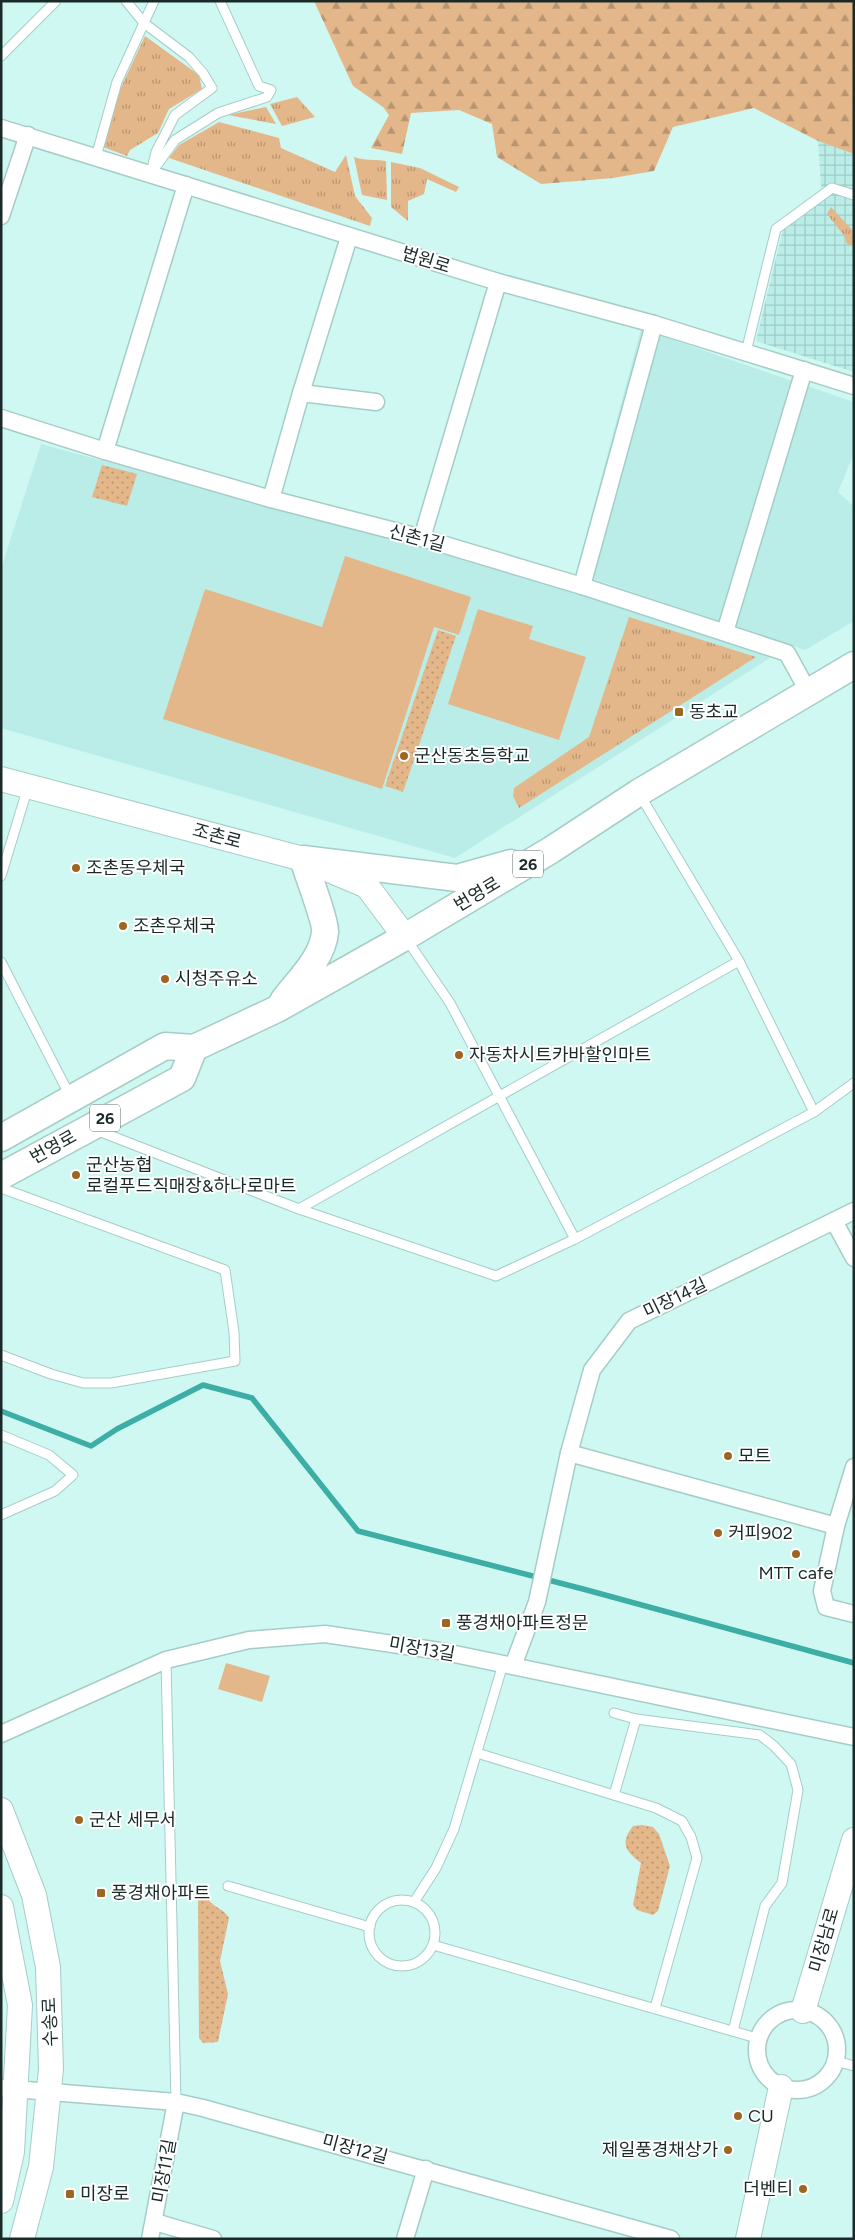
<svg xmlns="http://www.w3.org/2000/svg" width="855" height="2240" font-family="Figtree,'Noto Sans KR',sans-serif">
  <defs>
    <pattern id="industrial-grid" width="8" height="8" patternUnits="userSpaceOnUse" patternTransform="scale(1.25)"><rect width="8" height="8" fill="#baede7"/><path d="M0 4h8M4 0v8" fill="none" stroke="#9fcbc6"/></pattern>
    <pattern id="grass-tufts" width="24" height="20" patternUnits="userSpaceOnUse" patternTransform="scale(1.25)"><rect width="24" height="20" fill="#e4b78a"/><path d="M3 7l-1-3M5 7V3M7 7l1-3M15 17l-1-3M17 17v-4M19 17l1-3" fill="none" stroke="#b89571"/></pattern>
    <pattern id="forest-firs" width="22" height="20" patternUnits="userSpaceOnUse" patternTransform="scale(1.25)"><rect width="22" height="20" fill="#e4b78a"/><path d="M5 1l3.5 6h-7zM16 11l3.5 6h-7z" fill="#b89571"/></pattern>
    <pattern id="park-dots" width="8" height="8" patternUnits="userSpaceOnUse" patternTransform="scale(1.25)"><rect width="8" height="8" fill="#e4b78a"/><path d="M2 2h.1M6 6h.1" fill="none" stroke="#b89571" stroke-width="1.8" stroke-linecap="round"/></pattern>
  </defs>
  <rect width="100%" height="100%" fill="#cff8f3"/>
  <g fill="#baede7">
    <polygon points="641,329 854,402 854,453 838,492 854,506 854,621 805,650 576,573"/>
    <polygon points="41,444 497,568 773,656 455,858 1,728 1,569"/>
  </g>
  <polygon fill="url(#industrial-grid)" points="818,141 854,154 854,372 756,341 783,229 822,199"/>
  <g fill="url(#grass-tufts)">
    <polygon points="145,36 199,75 202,89 169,109 158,133 130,150 127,156 103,147 117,96"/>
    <polygon points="297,97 315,117 282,126 270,104"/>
    <polygon points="266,107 276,124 228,115"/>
    <polygon points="219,122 279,138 281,148 335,172 346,155 355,196 372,218 370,226 169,158 179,145"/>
    <path d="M354 157C365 161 374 159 386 161L387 200 362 195Z"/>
    <polygon points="391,162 420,168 459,187 456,192 427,179 424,194 408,201 408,221 391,207"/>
    <polygon points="831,207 854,232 854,246 847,244 845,237 827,214"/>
    <polygon points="629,617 756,657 519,808 513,796 514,788 589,737"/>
  </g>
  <polygon fill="url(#forest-firs)" points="314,1 854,1 854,154 818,141 754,108 673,127 654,171 613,178 541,184 497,157 492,124 459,110 411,113 402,154 371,148 389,115 383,107 353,86"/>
  <g fill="url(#park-dots)">
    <polygon points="102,465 137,474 127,506 92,497"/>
    <polygon points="438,630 456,636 403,792 385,786"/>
    <path d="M642 1825 653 1827 659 1834 670 1866 658 1911 653 1915 637 1910 633 1905 641 1863C625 1851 620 1843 633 1826Z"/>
    <path d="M198 1897 207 1898C213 1907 224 1909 229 1918L220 1961 228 1994 218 2042 203 2043 199 2038Z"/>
  </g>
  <g fill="#e4b78a">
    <polygon points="345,556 471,597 459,635 434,627 382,789 163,719 205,589 322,627"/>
    <polygon points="478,609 533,626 529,639 586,657 559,740 448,704"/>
    <polygon points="226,1663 270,1676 262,1702 218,1689"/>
  </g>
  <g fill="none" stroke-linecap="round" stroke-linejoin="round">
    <polyline stroke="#3caea5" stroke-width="5.5" points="1,1411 91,1446 117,1429 203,1385 252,1398 358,1531 583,1589 854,1663"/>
    <g stroke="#a5cdc8" stroke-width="11">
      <g id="lane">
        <polyline points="126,1 144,23 189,57 203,73 212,88 175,115 156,152 151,173 175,140 218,113 267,97 271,90 259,86 220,1"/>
        <polyline points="1,56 56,1"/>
        <polyline points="96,157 117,82 154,1"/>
        <polyline points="746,352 776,229 832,188 854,195"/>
        <polyline points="640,795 739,961 814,1112"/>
        <polyline points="1,876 28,787"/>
        <polyline points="407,940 450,1003 575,1239"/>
        <polyline points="1,962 70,1096"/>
        <polyline points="96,1130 299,1209 496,1276 575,1239 814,1112 854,1083"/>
        <polyline points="1,1188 225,1270 234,1332 235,1361 111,1383 83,1383 51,1374 1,1355"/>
        <polyline points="299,1209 739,961"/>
        <polyline points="1,1435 49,1455 73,1475 55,1491 1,1515"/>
        <polyline points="166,1660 176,2102"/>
        <polyline points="614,1713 636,1719 760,1735 774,1746 791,1764 798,1790 782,1883 765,1906 733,2031"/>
        <polyline points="477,1753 656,1808 682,1821 691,1837 697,1858 655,2008"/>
        <polyline points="614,1795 636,1719"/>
        <polyline points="228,1886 370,1927"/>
        <circle cx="402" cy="1933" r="33"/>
        <polyline points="414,1902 436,1868 454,1829 503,1664"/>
        <polyline points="433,1945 760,2039"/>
        <polyline points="836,2061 854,2066"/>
      </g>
    </g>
    <g stroke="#a5cdc8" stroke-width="19">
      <g id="street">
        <polyline points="1,128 498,282 654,324 854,386"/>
        <polyline points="1,216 28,135"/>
        <polyline points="301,393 376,402"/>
        <polyline points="1,418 105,451 271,499 422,538 582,586 787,653 809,693"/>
        <polyline points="105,451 186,185"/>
        <polyline points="271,499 301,393 349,237"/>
        <polyline points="422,538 498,282"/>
        <polyline points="582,586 654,324"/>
        <polyline points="725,632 804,370"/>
        <polyline points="834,1221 854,1258"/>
        <polyline points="569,1453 836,1526"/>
        <polyline points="854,1467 836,1526 822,1591 826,1607 854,1614"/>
        <polyline points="513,1666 537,1602 569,1453 592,1370 629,1321 854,1211"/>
        <polyline points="1,1734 166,1660 249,1640 325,1634 440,1651 854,1737"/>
        <circle cx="797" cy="2050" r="40"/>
        <polyline points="1,2088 176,2102 203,2108 671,2239"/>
        <polyline points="155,2222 213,2239"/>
        <polyline points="150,2239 176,2102"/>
        <polyline points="405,2239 426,2169"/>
      </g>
    </g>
    <g stroke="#a5cdc8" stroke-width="26">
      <g id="secondary">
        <polyline points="1,779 303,859 367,886 405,937"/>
        <polyline points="1,1810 34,1895 48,1967 51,2069 41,2167 22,2239"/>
        <polyline points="1,1907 20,2005 12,2152 1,2201"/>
        <polyline points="803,2011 854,1840"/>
        <polyline points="748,2239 781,2087"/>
      </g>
    </g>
    <g stroke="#a5cdc8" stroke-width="29">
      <g id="primary">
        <path d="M283 1001C298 981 323 958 325 932 326 922 307 872 303 859L457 878 511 863"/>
        <polyline points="1,1138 165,1046 194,1048 277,1009 405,937 551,850 638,793 854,665"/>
        <polyline points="1,1176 182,1078 194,1048"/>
      </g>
    </g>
    <use href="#lane" stroke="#fff" stroke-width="9"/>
    <use href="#street" stroke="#fff" stroke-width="16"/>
    <use href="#secondary" stroke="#fff" stroke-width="24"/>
    <use href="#primary" stroke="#fff" stroke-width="26"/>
  </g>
  <g fill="#9e6623" stroke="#fff" stroke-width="2">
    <rect x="674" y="707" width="10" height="10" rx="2.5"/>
    <circle cx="404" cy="756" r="5"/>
    <circle cx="76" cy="868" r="5"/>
    <circle cx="123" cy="926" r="5"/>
    <circle cx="165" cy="979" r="5"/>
    <circle cx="459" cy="1055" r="5"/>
    <circle cx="76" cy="1175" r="5"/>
    <circle cx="728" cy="1456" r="5"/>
    <circle cx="718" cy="1533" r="5"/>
    <circle cx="796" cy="1554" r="5"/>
    <rect x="441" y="1618" width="10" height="10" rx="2.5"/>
    <circle cx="79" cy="1820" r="5"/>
    <rect x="96" y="1888" width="10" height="10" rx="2.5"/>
    <circle cx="738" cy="2116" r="5"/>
    <circle cx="728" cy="2150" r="5"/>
    <circle cx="803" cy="2189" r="5"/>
    <rect x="65" y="2189" width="10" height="10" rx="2.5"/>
  </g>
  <g text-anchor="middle" stroke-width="4" stroke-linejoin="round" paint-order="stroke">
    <g fill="#fff" stroke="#5f6a68" stroke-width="1">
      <rect x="513" y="850.5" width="30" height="27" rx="4"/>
      <rect x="90" y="1104.5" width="30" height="27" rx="4"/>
    </g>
    <g font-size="16" font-weight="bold" fill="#1a2a28">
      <text x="528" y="870">26</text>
      <text x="105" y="1124">26</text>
    </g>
    <g font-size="18" fill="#1a2a28" stroke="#fff">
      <text transform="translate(426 260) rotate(17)" y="6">법원로</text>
      <text transform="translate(417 538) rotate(15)" y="6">신촌1길</text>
      <text transform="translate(217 836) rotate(15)" y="6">조촌로</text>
      <text transform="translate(477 894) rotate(-31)" y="6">번영로</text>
      <text transform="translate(53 1147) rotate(-29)" y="6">번영로</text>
      <text transform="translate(675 1298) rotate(-26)" y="6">미장14길</text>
      <text transform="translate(422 1649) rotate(10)" y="6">미장13길</text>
      <text transform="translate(824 1940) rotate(-74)" y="6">미장남로</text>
      <text transform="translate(50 2022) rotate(-92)" y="6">수송로</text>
      <text transform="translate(355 2149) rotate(15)" y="6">미장12길</text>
      <text transform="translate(164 2171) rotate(-80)" y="6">미장11길</text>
    </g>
    <g font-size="18" fill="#1a2a28" stroke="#fff" text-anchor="start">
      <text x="689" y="718">동초교</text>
      <text x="414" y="762">군산동초등학교</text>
      <text x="86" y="874">조촌동우체국</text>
      <text x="133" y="932">조촌우체국</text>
      <text x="175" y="985">시청주유소</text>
      <text x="469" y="1061">자동차시트카바할인마트</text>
      <text x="86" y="1171">군산농협<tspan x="86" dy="21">로컬푸드직매장&amp;하나로마트</tspan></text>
      <text x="738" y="1462">모트</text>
      <text x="728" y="1539">커피902</text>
      <text x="796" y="1579" text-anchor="middle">MTT cafe</text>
      <text x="456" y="1629">풍경채아파트정문</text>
      <text x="89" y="1826">군산 세무서</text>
      <text x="111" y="1899">풍경채아파트</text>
      <text x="748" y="2122">CU</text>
      <text x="718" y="2156" text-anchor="end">제일풍경채상가</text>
      <text x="793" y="2195" text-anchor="end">더벤티</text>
      <text x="80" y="2200">미장로</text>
    </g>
  </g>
  <rect width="855" height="2240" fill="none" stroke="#1a2a28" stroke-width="5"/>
</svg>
